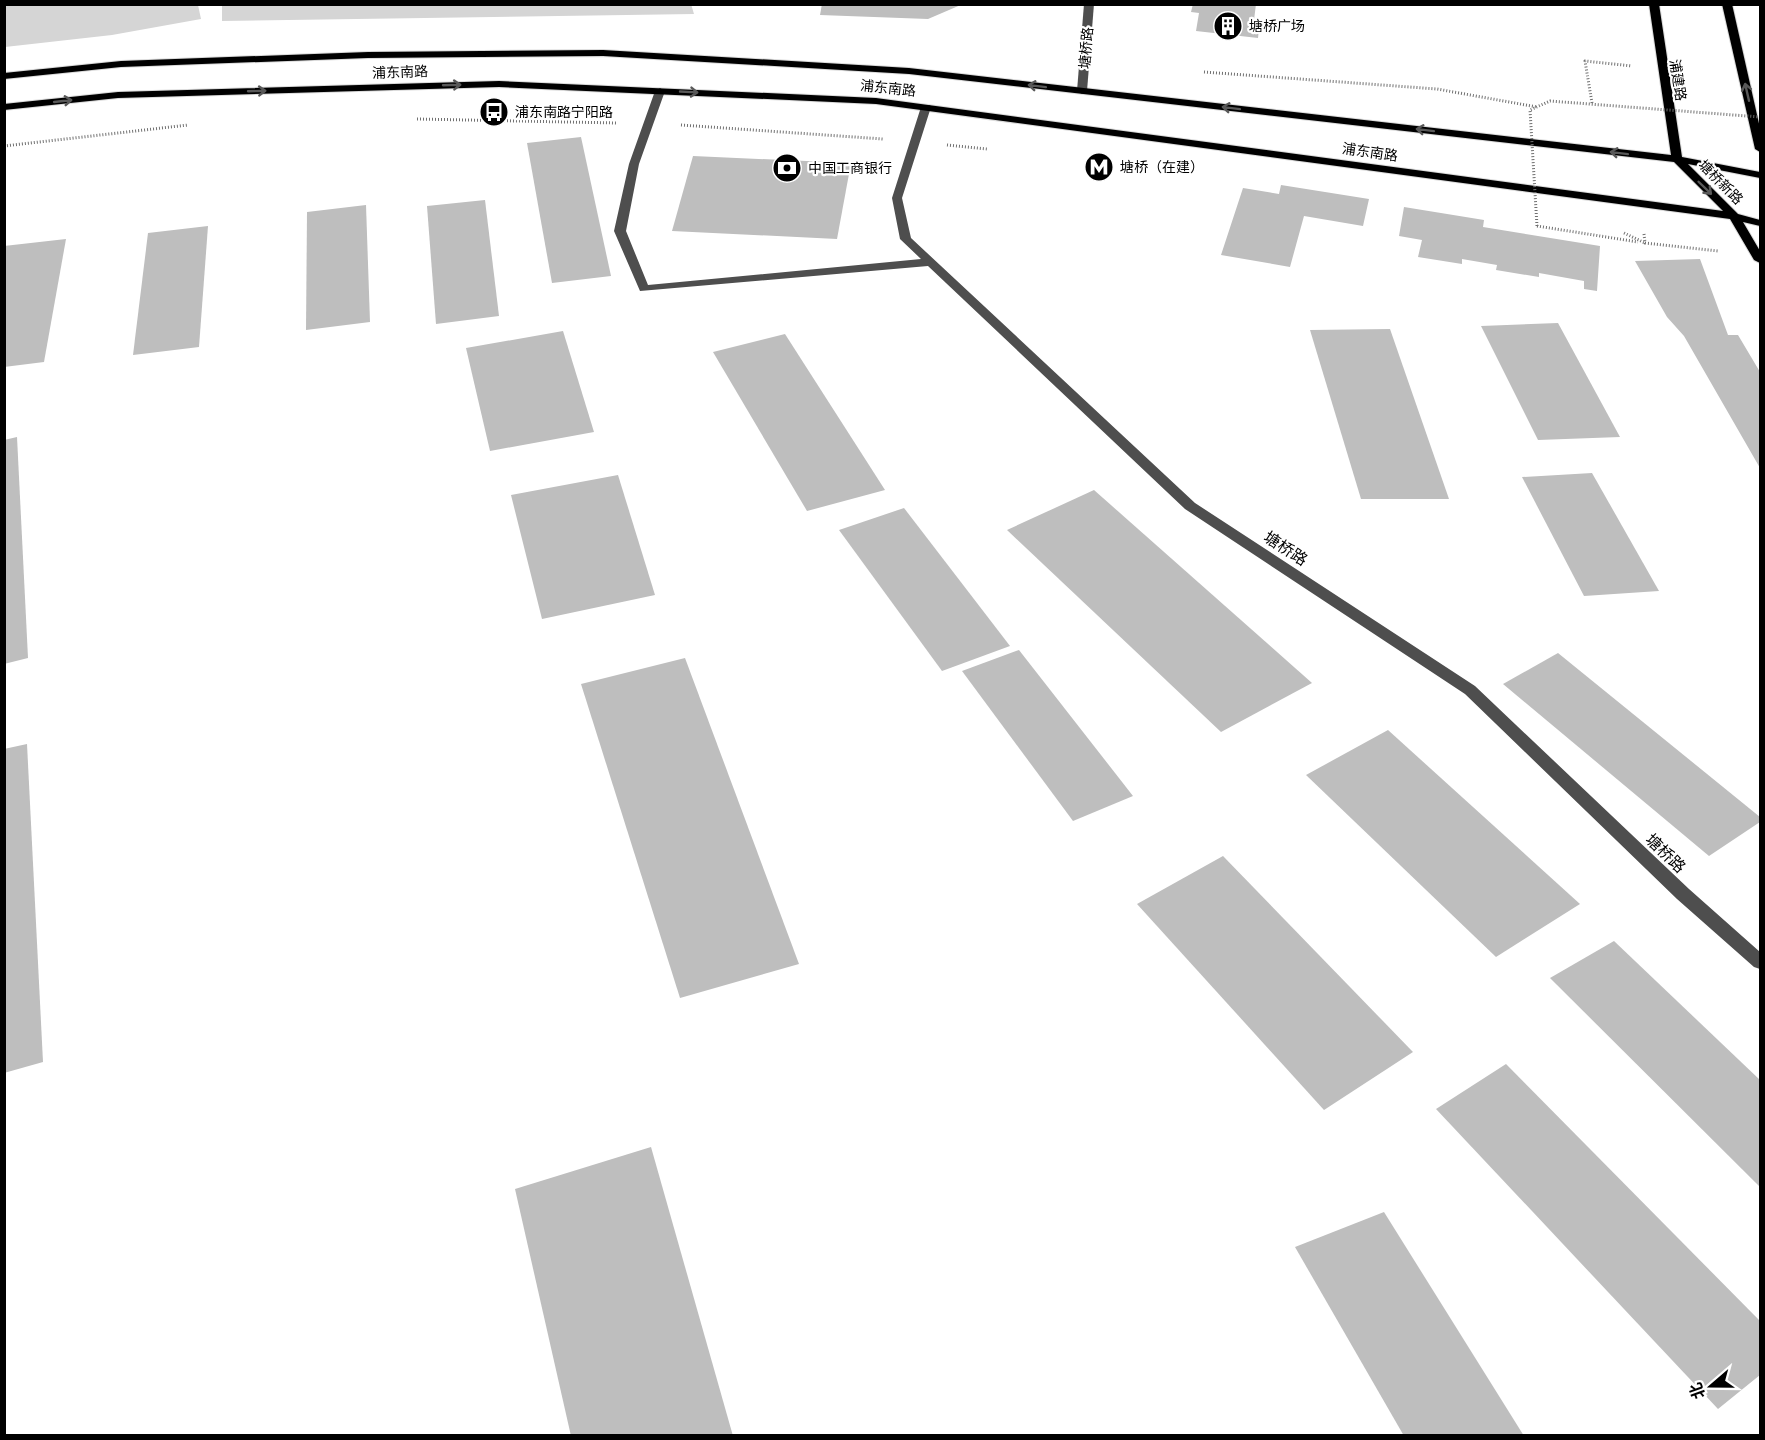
<svg xmlns="http://www.w3.org/2000/svg" width="1765" height="1440" font-family="Signika,'Noto Sans SC',sans-serif">
  <rect width="100%" height="100%" fill="#fff"/>
  <g fill="#d5d5d5">
    <polygon points="691,4 694,14 222,21 222,5"/>
    <polygon points="4,5 198,5 201,19 112,35 5,47"/>
  </g>
  <g fill="#bebebe">
    <polygon points="822,4 963,4 928,19 820,15"/>
    <polygon points="1193,4 1256,4 1254,20 1260,20 1258,38 1196,31 1199,13 1191,12"/>
    <polygon points="581,137 611,276 552,283 527,143"/>
    <polygon points="693,156 851,163 837,239 672,231"/>
    <polygon points="1281,185 1369,199 1363,226 1304,216 1290,267 1221,255 1243,188 1279,194"/>
    <polygon points="485,200 499,316 436,324 427,206"/>
    <polygon points="366,205 370,322 306,330 307,212"/>
    <polygon points="1404,207 1484,220 1483,227 1600,246 1597,291 1584,289 1584,281 1539,273 1539,277 1496,270 1497,265 1462,259 1462,264 1418,257 1422,240 1399,236"/>
    <polygon points="208,226 199,347 133,355 148,233"/>
    <polygon points="66,239 44,362 4,367 4,246"/>
    <polygon points="1700,259 1728,335 1738,335 1760,372 1760,468 1684,336 1667,317 1635,261"/>
    <polygon points="1558,323 1620,437 1538,440 1481,326"/>
    <polygon points="1390,329 1449,499 1361,499 1310,330"/>
    <polygon points="563,331 594,432 490,451 466,348"/>
    <polygon points="785,334 885,490 807,511 713,352"/>
    <polygon points="17,437 28,658 4,664 4,440"/>
    <polygon points="1592,473 1659,591 1584,596 1522,477"/>
    <polygon points="618,475 655,595 542,619 511,495"/>
    <polygon points="1094,490 1312,683 1221,732 1007,530"/>
    <polygon points="904,508 1010,646 942,671 839,530"/>
    <polygon points="1019,650 1133,796 1073,821 962,671"/>
    <polygon points="1558,653 1760,817 1760,822 1709,856 1503,684"/>
    <polygon points="685,658 799,964 680,998 581,684"/>
    <polygon points="1388,730 1580,904 1496,957 1306,775"/>
    <polygon points="27,744 43,1062 4,1073 4,749"/>
    <polygon points="1223,856 1413,1052 1324,1110 1137,904"/>
    <polygon points="1614,941 1760,1080 1760,1187 1550,978"/>
    <polygon points="1506,1064 1760,1321 1760,1375 1718,1409 1436,1109"/>
    <polygon points="651,1147 733,1436 571,1436 515,1189"/>
    <polygon points="1384,1212 1524,1436 1404,1436 1295,1247"/>
  </g>
  <g fill="none" stroke-linecap="round" stroke-linejoin="round">
    <g stroke="#dbdbdb" stroke-width="2">
      <g id="major">
        <polygon points="1649,4 1659,4 1682,157 1760,172 1760,178 1688,164 1738,214 1760,220 1760,226 1743,222 1760,251 1760,263 1754,260 1730,219 876,104 499,87 118,98 4,110 4,104 118,92 499,81 876,98 1723,211 1674,162 909,74 603,56 368,58 121,67 4,79 4,73 121,61 368,52 603,50 909,68 1671,155"/>
        <polygon points="1722,4 1732,4 1760,128 1760,152 1755,149"/>
      </g>
    </g>
    <g stroke="#707070" stroke-width="3" stroke-dasharray="1 2" stroke-linecap="butt">
      <polyline points="1204,72 1437,89 1537,107"/>
      <polyline points="1592,103 1585,61 1632,66"/>
      <polyline points="417,119 617,123"/>
      <polyline points="681,125 883,139"/>
      <polyline points="947,145 987,149"/>
      <polyline points="4,146 188,125"/>
      <polyline points="1537,226 1638,242"/>
      <polyline points="1624,233 1645,243"/>
      <polyline points="1644,234 1645,243 1718,251"/>
    </g>
    <g fill="#4e4e4e" fill-rule="evenodd">
      <polygon points="1084,4 1094,4 1087,91 1082,94 1077,91"/>
      <polygon points="660,88 665,91 639,164 626,231 648,285 921,259 900,239 892,198 921,107 930,105 931,107 902,198 911,238 1195,503 1475,686 1689,889 1760,952 1760,969 1754,967 1677,899 1465,694 1185,509 928,266 640,291 614,231 629,164 655,91"/>
    </g>
    <use href="#major" fill="#000" fill-rule="evenodd"/>
    <polyline stroke="#707070" stroke-width="3" stroke-dasharray="1 2" stroke-linecap="butt" points="1537,226 1530,110 1550,101 1760,117"/>
  </g>
  <defs><path id="oneway-shaft" d="M-6 0H5M1.5-3L5.5 0L1.5 3" fill="none" stroke-width="1.6" stroke-linecap="round" stroke-linejoin="round" transform="scale(1.5)"/></defs>
  <g stroke="#595959">
    <use href="#oneway-shaft" transform="translate(452 85) rotate(-2)"/>
    <use href="#oneway-shaft" transform="translate(1037 86) rotate(-173)"/>
    <use href="#oneway-shaft" transform="translate(257 91) rotate(-2)"/>
    <use href="#oneway-shaft" transform="translate(689 92) rotate(3)"/>
    <use href="#oneway-shaft" transform="translate(1747 92) rotate(-103)"/>
    <use href="#oneway-shaft" transform="translate(63 101) rotate(-6)"/>
    <use href="#oneway-shaft" transform="translate(1231 108) rotate(-173)"/>
    <use href="#oneway-shaft" transform="translate(1425 130) rotate(-173)"/>
    <use href="#oneway-shaft" transform="translate(1619 153) rotate(-173)"/>
    <use href="#oneway-shaft" transform="translate(1705 188) rotate(44)"/>
  </g>
  <defs>
    <g id="building-disc" transform="scale(1.5)"><circle r="9.5" fill="#000" stroke="#fff"/><path d="M-4-6H4V6H1V3H-1V6H-4ZM-2.5-4.3h1.7v1.8h-1.7ZM.8-4.3h1.7v1.8H.8ZM-2.5-1h1.7V.8h-1.7ZM.8-1h1.7V.8H.8Z" fill="#fff"/></g>
    <g id="bus-disc" transform="scale(1.5)"><circle r="9.5" fill="#000" stroke="#fff"/><path d="M-5-6H5V4H4V6H2V4H-2V6H-4V4H-5ZM-3.5-4V0h7V-4ZM-3.5 1.2v1.5H-2V1.2ZM2 1.2v1.5H3.5V1.2Z" fill="#fff"/></g>
    <g id="metro-disc" transform="scale(1.5)"><circle r="9.5" fill="#000" stroke="#fff"/><path d="M-5.5 5V-5H-3L0 0L3-5H5.5V5H3V-.5L0 4L-3-.5V5Z" fill="#fff"/></g>
    <g id="bank-disc" transform="scale(1.5)"><circle r="9.5" fill="#000" stroke="#fff"/><path d="M-6-4H6V4H-6ZM0-2.3a2.3 2.3 0 1 0 0 4.6a2.3 2.3 0 1 0 0-4.6Z" fill="#fff"/></g>
  </defs>
  <g fill-rule="evenodd">
    <use href="#building-disc" x="1228" y="26"/>
    <use href="#bus-disc" x="494" y="112"/>
    <use href="#metro-disc" x="1099" y="167"/>
    <use href="#bank-disc" x="787" y="168"/>
  </g>
  <g text-anchor="middle" stroke-width="4.5" stroke-linejoin="round" paint-order="stroke">
    <g font-size="14" fill="#000" stroke="#fff" text-anchor="start">
      <text x="1249" y="31">塘桥广场</text>
      <text x="515" y="117">浦东南路宁阳路</text>
      <text x="1120" y="172">塘桥（在建）</text>
      <text x="808" y="173">中国工商银行</text>
    </g>
    <g font-size="14" fill="#000" stroke="#fff">
      <text transform="translate(1086 48) rotate(-85)" y="5">塘桥路</text>
      <text transform="translate(400 72) rotate(-2)" y="5">浦东南路</text>
      <text transform="translate(1678 80) rotate(81)" y="5">浦建路</text>
      <text transform="translate(888 88) rotate(6)" y="5">浦东南路</text>
      <text transform="translate(1370 152) rotate(8)" y="5">浦东南路</text>
      <text transform="translate(1721 182) rotate(45)" y="5">塘桥新路</text>
    </g>
    <g font-size="16" fill="#000" stroke="#fff">
      <text transform="translate(1286 548) rotate(33)" y="6">塘桥路</text>
      <text transform="translate(1666 853) rotate(44)" y="6">塘桥路</text>
    </g>
  </g>
  <rect width="1765" height="1440" fill="none" stroke="#000000" stroke-width="12"/>
  <g transform="translate(1711 1386) rotate(250)" stroke="#ffffff" stroke-width="4.5" paint-order="stroke">
  <path d="M0-4.5L10 22L0 15L-10 22Z" fill="#000000"/>
  <text y="-9" font-size="16" font-weight="bold" text-anchor="middle" fill="#000000">北</text>
  </g>
</svg>
